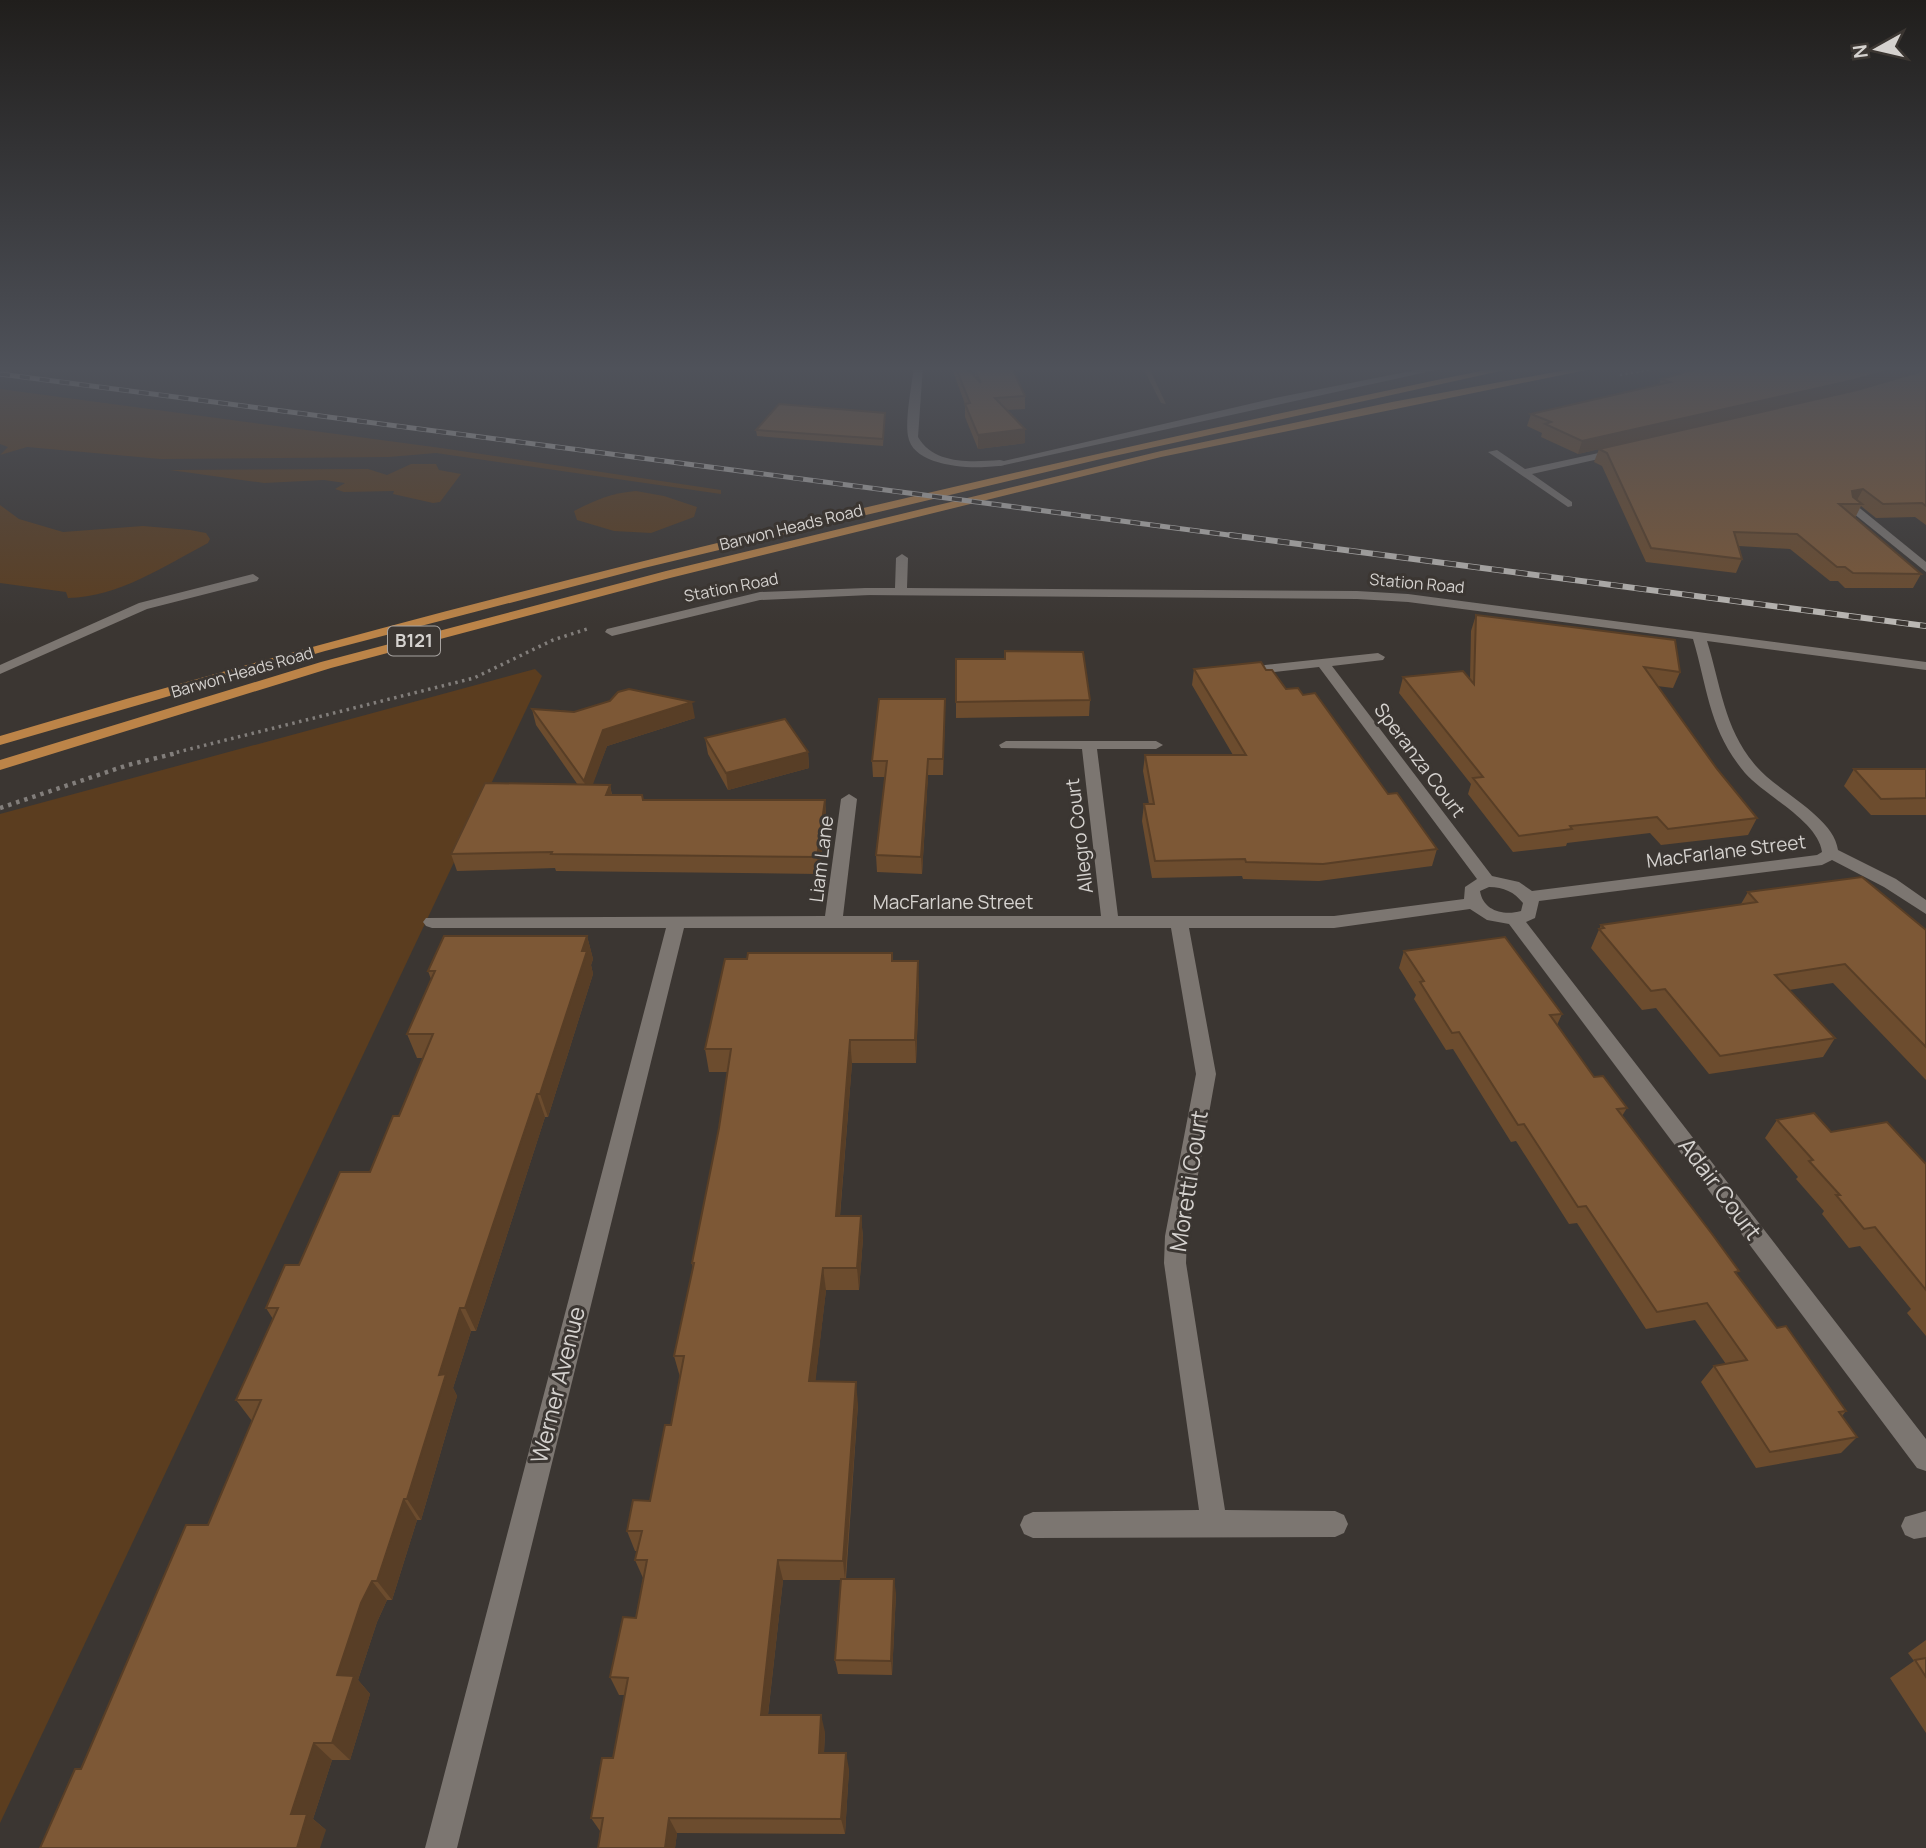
<svg xmlns="http://www.w3.org/2000/svg" width="1926" height="1848" font-family="Manrope,sans-serif">
  <rect width="100%" height="100%" fill="#3b3632"/>
  <g fill="#5b3d1f">
    <polygon points="0,389 441,448 721,490 721,494 436,453 389,457 161,459 27,447 0,455 8,447 0,444"/>
    <polygon points="411,464 436,464 439,470 461,474 440,502 433,503 393,494 394,491 344,492 335,489 345,483 324,480 264,483 170,470 368,469 387,475"/>
    <path d="M636 491 664 496 697 507 694 517 651 533 614 531 577 520 574 511C595 500 612 493 636 491Z"/>
    <path d="M0 505 19 519 63 532 143 526 190 530 206 533 210 539 208 543C164 566 119 597 68 598L66 592 0 583Z"/>
    <polygon points="535,669 542,676 0,1823 0,814"/>
  </g>
  <g fill="none" stroke-linecap="round" stroke-linejoin="round">
    <polygon fill="#63513f" fill-rule="evenodd" points="1142,366 1148,366 1166,404 1161,403"/>
    <polyline stroke="#827e7b" stroke-width="2.5" stroke-dasharray="2 3.5" stroke-linecap="butt" points="1620,375 1672,366"/>
    <polyline stroke="#827e7b" stroke-width="3.5" stroke-dasharray="2.5 4.5" stroke-linecap="butt" points="170,754 474,678 553,640 590,628"/>
    <polyline stroke="#827e7b" stroke-width="4.5" stroke-dasharray="3.5 5" stroke-linecap="butt" points="0,808 128,765 177,753"/>
    <g fill="#7c7671" fill-rule="evenodd">
      <polygon points="1436,366 1454,366 1000,466 995,463 1275,398"/>
      <polygon points="253,574 259,578 257,581 147,609 0,674 0,665 139,603"/>
      <polygon points="866,588 870,589 870,595 760,600 612,636 605,632 607,629 760,592"/>
    </g>
    <g fill="#7c7671" fill-rule="evenodd">
      <path d="M914 366H923L918 437C934 465 972 462 1000 460L1004 461V465C979 470 913 469 908 436 905 417 912 385 914 366Z"/>
      <polygon points="1617,449 1622,452 1621,454 1532,474 1572,502 1572,506 1568,507 1488,452 1497,450 1525,469"/>
      <polygon points="1848,505 1856,505 1926,562 1926,572 1848,509"/>
      <path d="M902 554 908 558 907 588 1357 591 1408 594 1926 662V670L1707 641C1721 686 1724 729 1756 766 1778 792 1834 817 1838 850L1896 879 1926 900V914L1884 887 1832 860 1822 865 1539 901 1535 918 1526 922 1926 1439V1471L1917 1468 1509 924 1487 920 1470 909 1334 928H1189L1216 1074 1187 1236 1186 1263 1225 1510 1335 1511 1344 1515 1348 1524 1344 1533 1335 1537 1033 1538 1024 1534 1020 1525 1024 1516 1033 1512 1199 1510 1164 1263 1165 1236 1196 1074 1171 928H684L457 1848H425L666 928H432L426 926 423 922 426 918 825 916 841 799 849 794 857 799 843 916H1101L1082 749 1001 748 999 745 1006 741H1156L1163 745 1156 749H1097L1118 916H1334L1464 899 1465 887 1477 879 1319 667 1265 673 1258 669 1265 665 1378 653 1385 657 1383 660 1332 666 1492 876 1519 882 1532 891 1817 855 1822 852C1818 821 1765 796 1745 773 1709 730 1708 690 1693 639L1408 602 1357 599 862 595V589L866 588H895L896 558ZM1489 887C1504 887 1514 892 1523 903L1521 911C1504 916 1483 911 1480 891Z"/>
      <polygon points="1926,1511 1926,1537 1914,1539 1905,1535 1901,1526 1905,1517"/>
    </g>
    <g fill="#bc8448" fill-rule="evenodd">
      <path d="M1505 366H1523L1105 458 644 568 325 651 0 745V736C294 648 590 572 889 502 1094 454 1299 408 1505 366Z"/>
      <polygon points="1587,366 1606,366 1161,457 670,578 331,668 0,770 0,760 321,662 666,571 1161,451 1392,402"/>
    </g>
    <g stroke="#bbb8b4" stroke-width="5">
      <polyline id="rail-far1" points="0,374 1244,537"/>
    </g>
    <g stroke="#bbb8b4" stroke-width="6">
      <polyline id="rail" points="1230,535 1926,626"/>
    </g>
    <use href="#rail-far1" stroke="#3b3632" stroke-width="3.5" stroke-dasharray="10" stroke-linecap="butt"/>
    <use href="#rail" stroke="#3b3632" stroke-width="4.5" stroke-dasharray="12" stroke-linecap="butt"/>
  </g>
  <g fill="#6c4c2e">
    <polygon points="951,366 964,366 975,377 975,370 1025,396 1025,409 1006,410 1025,443 978,449 965,417 965,404"/>
    <polygon points="1926,366 1926,525 1915,517 1876,518 1861,506 1855,518 1921,574 1913,588 1845,588 1838,581 1830,581 1790,549 1739,546 1742,559 1736,573 1646,562 1602,466 1594,462 1599,449 1578,454 1541,437 1542,433 1527,426 1531,414 1659,385 1661,379"/>
    <polygon points="885,413 883,446 757,436 756,430"/>
    <polygon points="1476,615 1680,672 1673,688 1657,686 1717,769 1757,818 1748,835 1661,845 1650,833 1567,843 1566,846 1513,852 1468,794 1471,784 1399,693 1403,677 1470,679 1471,631"/>
    <polygon points="1005,651 1090,700 1089,716 956,718 956,659 1005,659"/>
    <polygon points="1194,669 1266,670 1286,689 1303,695 1388,794 1437,849 1432,866 1319,881 1243,879 1242,876 1152,878 1142,821 1144,804 1149,804 1143,771 1145,755 1233,755 1192,685"/>
    <polygon points="532,709 695,718 607,746 592,785 610,785 612,795 643,800 825,800 826,817 819,874 556,871 555,868 457,871 451,854 578,785 536,725"/>
    <polygon points="945,715 943,775 928,775 922,874 877,872 876,855 885,777 873,777 872,761"/>
    <polygon points="705,738 808,752 809,768 728,790 708,754"/>
    <polygon points="1854,769 1926,769 1926,815 1871,815 1844,786"/>
    <polygon points="1748,892 1926,930 1926,1080 1833,983 1789,990 1835,1038 1823,1057 1709,1074 1656,1008 1642,1010 1591,948 1601,925 1741,904"/>
    <polygon points="587,936 593,959 591,965 593,974 548,1117 545,1117 476,1331 471,1331 453,1388 457,1396 421,1520 417,1520 392,1600 387,1600 377,1622 358,1680 370,1694 350,1760 332,1760 313,1819 326,1830 81,1769 208,1525 252,1421 236,1400 273,1319 266,1308 370,1172 399,1116 423,1058 417,1058 407,1034 431,979 428,971"/>
    <polygon points="1404,951 1562,1014 1557,1025 1594,1077 1627,1108 1622,1116 1737,1275 1777,1328 1846,1411 1842,1416 1857,1437 1841,1453 1756,1468 1701,1382 1714,1366 1726,1364 1695,1320 1646,1329 1577,1223 1569,1224 1516,1141 1511,1142 1453,1049 1446,1050 1414,999 1416,995 1399,968"/>
    <polygon points="892,953 892,961 919,984 916,1063 852,1063 840,1216 861,1216 863,1238 859,1290 826,1290 815,1382 858,1404 846,1579 896,1593 892,1675 838,1674 835,1660 841,1580 783,1580 768,1715 825,1732 824,1753 849,1769 845,1834 677,1833 675,1848 598,1848 600,1831 591,1818 613,1758 625,1695 619,1695 610,1677 636,1618 643,1578 635,1560 637,1551 635,1551 627,1531 650,1501 671,1425 680,1377 674,1356 693,1268 692,1263 719,1128 727,1072 709,1072 705,1049 747,959"/>
    <polygon points="1777,1120 1831,1132 1926,1164 1926,1336 1907,1313 1911,1309 1860,1246 1849,1248 1822,1214 1824,1211 1796,1179 1798,1177 1765,1138"/>
    <polygon points="1926,1640 1926,1733 1890,1678 1914,1661 1908,1653"/>
  </g>
  <g fill="#583e26">
    <polygon points="1904,366 1926,366 1926,370 1848,392 1578,454 1582,441"/>
    <polygon points="1025,429 1025,443 978,449 978,435"/>
    <polygon points="1863,489 1856,502 1850,504 1852,491"/>
    <polygon points="945,699 945,715 943,775 943,759"/>
    <polygon points="692,702 695,718 607,746 588,798 584,781 603,730"/>
    <polygon points="808,752 809,768 728,790 726,773"/>
    <polygon points="928,759 928,775 922,874 921,857"/>
    <polygon points="610,785 613,802 606,795"/>
    <polygon points="825,800 826,817 819,874 817,857"/>
    <polygon points="587,936 593,959 591,965 593,974 548,1117 540,1094"/>
    <polygon points="918,961 919,984 916,1063 915,1040"/>
    <polygon points="850,1040 852,1063 838,1238 836,1216"/>
    <polygon points="537,1094 545,1117 476,1331 465,1308"/>
    <polygon points="861,1216 863,1238 859,1290 857,1268"/>
    <polygon points="823,1268 826,1290 813,1403 809,1381"/>
    <polygon points="460,1308 471,1331 453,1388 457,1396 421,1520 407,1499 439,1375"/>
    <polygon points="856,1382 858,1404 845,1580 843,1561"/>
    <polygon points="404,1499 417,1520 392,1600 377,1581"/>
    <polygon points="778,1560 783,1580 766,1732 761,1715"/>
    <polygon points="894,1579 896,1593 892,1675 891,1661"/>
    <polygon points="372,1581 387,1600 377,1622 358,1680 370,1694 350,1760 332,1743 337,1675 361,1603"/>
    <polygon points="821,1715 825,1732 823,1770 819,1753"/>
    <polygon points="314,1743 332,1760 313,1819 326,1830 320,1848 297,1848 291,1814"/>
    <polygon points="846,1753 849,1769 845,1834 841,1819"/>
    <polygon points="669,1818 677,1833 675,1848 665,1848"/>
  </g>
  <g fill="#7d5836" stroke="#583e26" stroke-width="2">
    <polygon points="955,366 964,366 981,383 975,370 1012,368 1025,396 995,398 1025,429 978,435 965,404 970,403"/>
    <polygon points="1708,366 1904,366 1854,380 1582,441 1545,424 1551,422 1531,414 1670,382 1661,379"/>
    <polygon points="1926,370 1926,506 1922,503 1883,504 1863,489 1852,491 1853,497 1862,504 1839,504 1921,574 1853,573 1845,567 1837,567 1797,534 1734,532 1742,559 1651,548 1607,453 1599,449 1857,390"/>
    <polygon points="779,404 885,413 883,439 756,430"/>
    <polygon points="1476,615 1675,640 1680,672 1644,667 1717,769 1757,818 1668,829 1657,817 1570,826 1572,829 1519,836 1473,778 1483,777 1403,677 1463,671 1474,684"/>
    <polygon points="1005,651 1083,652 1090,700 956,702 956,659 1005,659"/>
    <polygon points="1261,662 1266,670 1272,670 1286,689 1298,688 1303,695 1315,693 1388,794 1397,793 1437,849 1323,864 1246,862 1245,859 1155,861 1144,804 1154,804 1145,755 1246,755 1194,669"/>
    <polygon points="629,689 692,702 603,730 584,781 532,709 574,712 610,701 618,692"/>
    <polygon points="879,699 945,699 943,759 928,759 921,857 876,855 887,761 872,761"/>
    <polygon points="785,719 808,752 726,773 705,738"/>
    <polygon points="1854,769 1926,769 1926,798 1881,799"/>
    <polygon points="485,783 610,785 606,795 642,795 643,800 825,800 817,857 551,854 552,852 451,854"/>
    <polygon points="1862,877 1926,930 1926,1047 1845,964 1775,975 1835,1038 1720,1056 1665,989 1651,991 1599,929 1604,928 1601,925 1757,902 1748,892"/>
    <polygon points="444,936 587,936 582,951 587,951 540,1094 537,1094 465,1308 460,1308 439,1375 446,1374 407,1499 404,1499 377,1581 372,1581 361,1603 337,1675 354,1676 332,1743 314,1743 291,1814 307,1814 297,1848 40,1848 75,1769 81,1769 186,1525 208,1525 261,1400 236,1400 278,1308 266,1308 285,1265 299,1265 340,1172 370,1172 393,1116 399,1116 433,1034 407,1034 435,971 428,971"/>
    <polygon points="1505,937 1562,1014 1550,1015 1594,1077 1603,1076 1627,1108 1617,1109 1712,1234 1739,1271 1735,1272 1777,1328 1786,1326 1846,1411 1839,1412 1857,1437 1770,1452 1714,1366 1747,1360 1707,1303 1657,1312 1586,1206 1578,1207 1524,1124 1518,1125 1459,1032 1452,1033 1420,982 1424,981 1404,951"/>
    <polygon points="748,953 892,953 892,961 918,961 915,1040 850,1040 836,1216 861,1216 857,1268 823,1268 809,1381 856,1382 843,1561 778,1560 761,1715 821,1715 819,1753 846,1753 841,1819 669,1818 665,1848 598,1848 603,1818 591,1818 602,1758 613,1758 628,1678 610,1677 623,1617 636,1618 647,1560 635,1560 642,1531 627,1531 633,1500 650,1501 665,1425 671,1425 684,1356 674,1356 694,1263 692,1263 719,1128 731,1049 705,1049 725,959 747,959"/>
    <polygon points="1814,1113 1831,1132 1887,1122 1926,1164 1926,1290 1875,1227 1864,1229 1836,1195 1840,1195 1809,1161 1813,1160 1777,1120"/>
    <polygon points="841,1579 894,1579 891,1661 835,1660"/>
    <polygon points="1926,1658 1926,1677 1915,1660"/>
  </g>
  <linearGradient id="sky" x2="0" y2="1"><stop stop-color="#201e1c"/><stop offset="0.59" stop-color="#4f525a"/><stop offset="1" stop-color="#4f525a" stop-opacity="0"/></linearGradient>
  <rect width="1926" height="625" fill="url(#sky)"/>
  <g text-anchor="middle" stroke-width="6" stroke-linejoin="round" paint-order="stroke">
    <g font-size="16" fill="#d5d2cf" stroke="#3b3632">
      <text transform="translate(791 527) rotate(-14)" y="6">Barwon Heads Road</text>
      <text transform="translate(1417 583) rotate(5)" y="6">Station Road</text>
      <text transform="translate(731 587) rotate(-11)" y="6">Station Road</text>
      <text transform="translate(242 672) rotate(-16)" y="6">Barwon Heads Road</text>
    </g>
    <rect fill="#3b3632" stroke="#a7a3a0" stroke-width="2" x="388" y="626.5" width="52" height="29" rx="5"/>
    <g font-size="18" font-weight="bold" fill="#d5d2cf">
      <text x="414" y="647">B121</text>
    </g>
    <g font-size="19" fill="#d5d2cf" stroke="#3b3632">
      <text transform="translate(1420 760) rotate(53)" y="7">Speranza Court</text>
      <text transform="translate(1079 836) rotate(-97)" y="7">Allegro Court</text>
      <text transform="translate(1726 851) rotate(-7)" y="7">MacFarlane Street</text>
      <text transform="translate(821 859) rotate(-83)" y="7">Liam Lane</text>
      <text x="953" y="909">MacFarlane Street</text>
    </g>
    <g font-size="23" fill="#d5d2cf" stroke="#3b3632">
      <text transform="translate(1189 1181) rotate(-81)" y="8">Moretti Court</text>
      <text transform="translate(1720 1189) rotate(53)" y="8">Adair Court</text>
      <text transform="translate(558 1385) rotate(-76)" y="8">Werner Avenue</text>
    </g>
  </g>
  <g transform="translate(1877 49) rotate(262)" stroke="#3b3632" stroke-width="5" paint-order="stroke">
  <path d="M0-5L12 26L0 18L-12 26Z" fill="#d5d2cf"/>
  <text y="-10" font-size="19" font-weight="bold" text-anchor="middle" fill="#d5d2cf">N</text>
  </g>
</svg>
